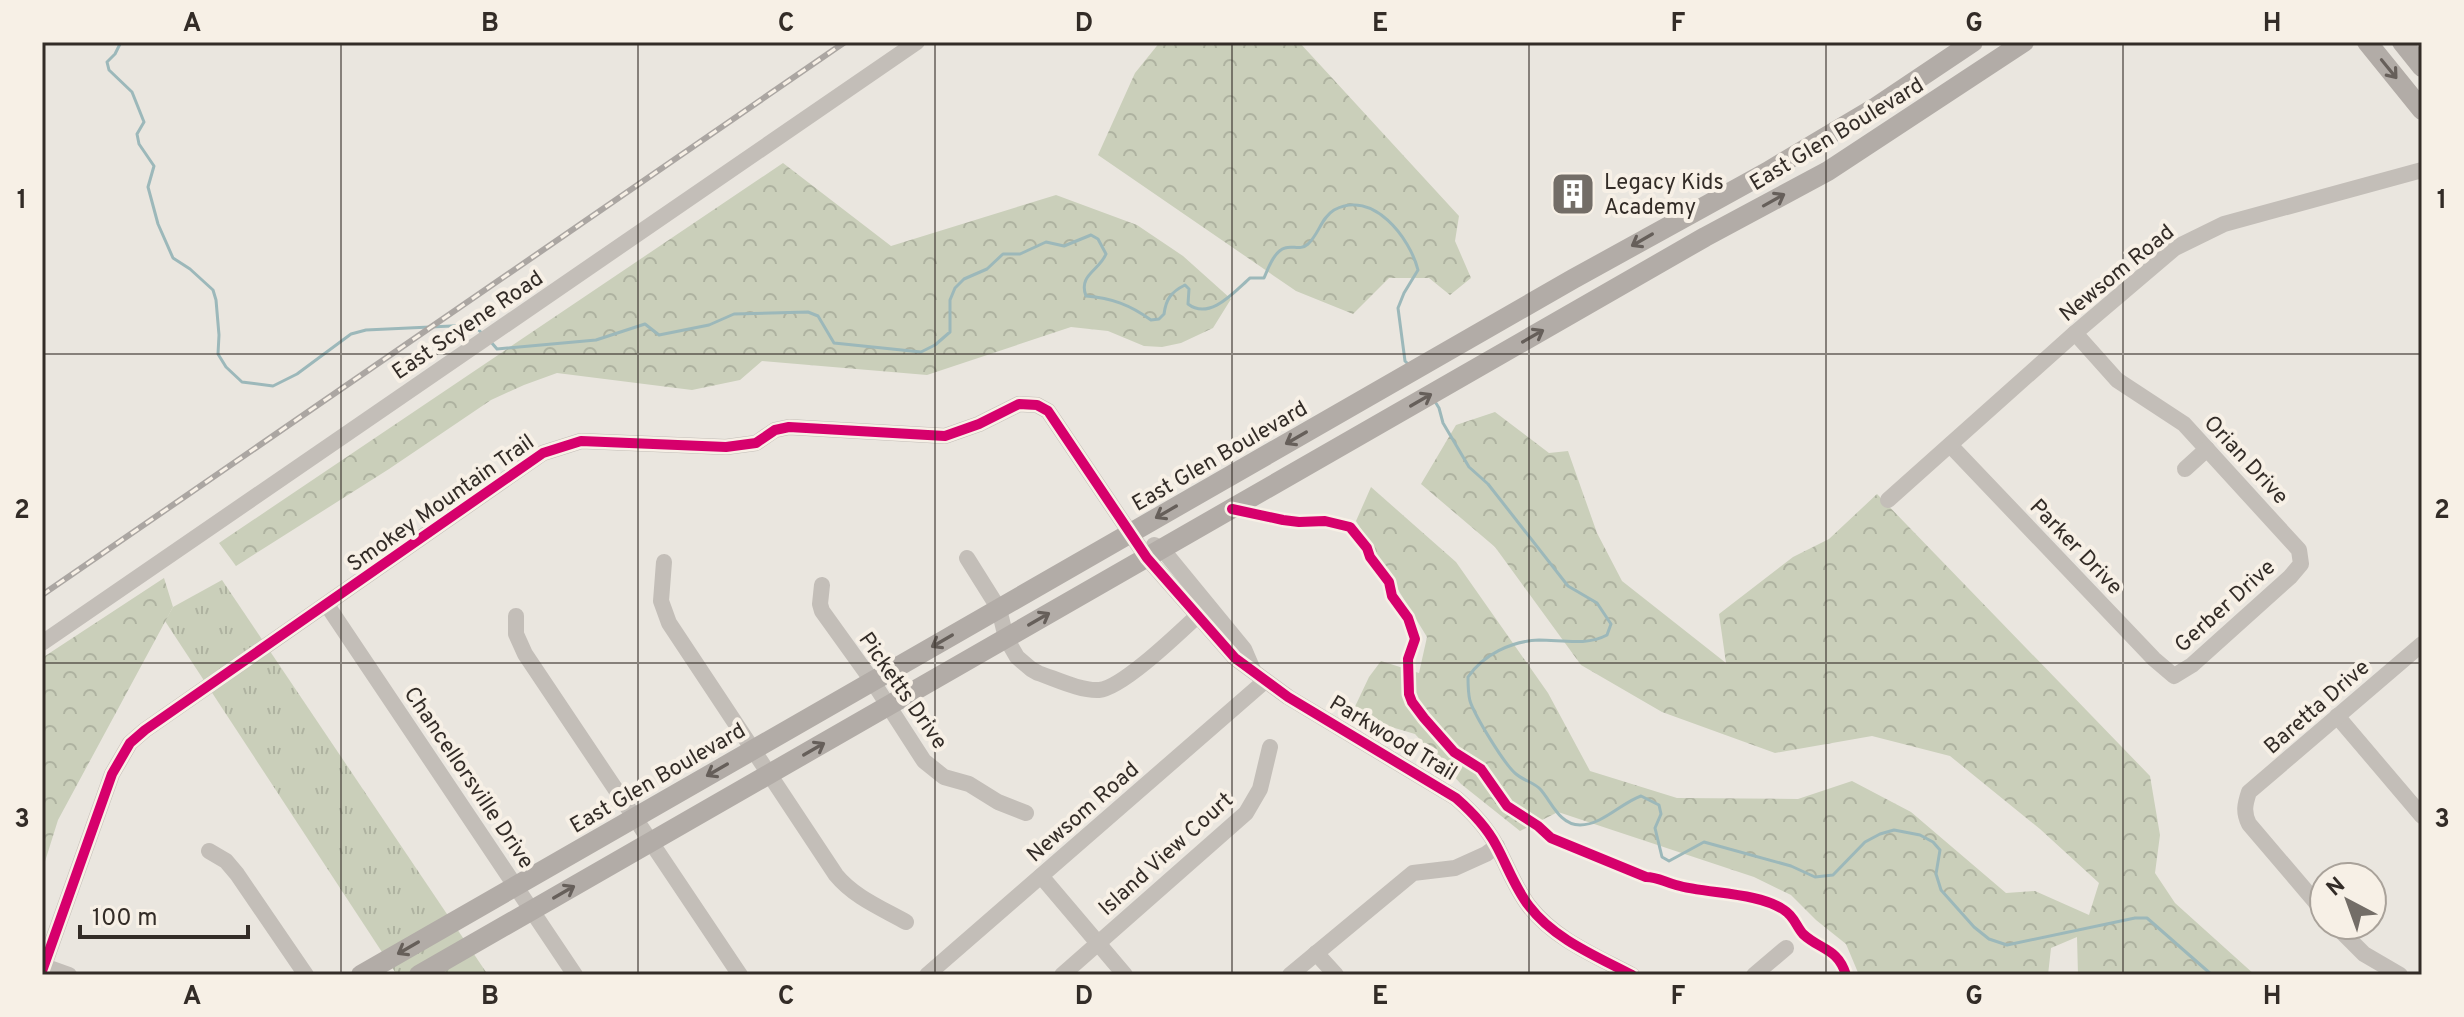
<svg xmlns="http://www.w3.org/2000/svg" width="2464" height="1017" font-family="Overpass,sans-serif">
  <defs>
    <pattern id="grass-tufts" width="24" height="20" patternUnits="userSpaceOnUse" patternTransform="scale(2)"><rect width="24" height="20" fill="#cacfba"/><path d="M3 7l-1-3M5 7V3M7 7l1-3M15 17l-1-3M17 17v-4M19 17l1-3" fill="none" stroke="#aeb2a0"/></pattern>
    <pattern id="forest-crowns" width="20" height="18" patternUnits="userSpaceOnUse" patternTransform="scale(2)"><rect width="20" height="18" fill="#cacfba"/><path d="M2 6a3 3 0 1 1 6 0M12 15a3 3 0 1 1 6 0" fill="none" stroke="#aeb2a0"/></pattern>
  </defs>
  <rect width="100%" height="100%" fill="#eae6df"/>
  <polygon fill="url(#grass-tufts)" points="222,580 488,975 397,975 165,621 173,607"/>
  <g fill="url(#forest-crowns)">
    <polygon points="1160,42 1299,42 1459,216 1455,241 1471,278 1450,295 1429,278 1389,278 1353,314 1296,291 1098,155 1135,73"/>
    <polygon points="783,163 891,246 1056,195 1137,225 1183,256 1231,299 1213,328 1181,343 1162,347 1144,346 1108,331 1071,327 927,375 762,361 740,380 692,390 557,373 524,385 491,400 389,469 236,566 219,543"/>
    <polygon points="1495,412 1549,453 1568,451 1597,533 1622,581 1726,663 1719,614 1793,557 1829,539 1877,494 2150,776 2160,835 2155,873 2175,903 2255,975 2078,975 2077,937 2051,948 2048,975 1859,975 1846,944 1816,920 1791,895 1754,877 1558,812 1520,831 1461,784 1415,734 1351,715 1369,677 1381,661 1419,673 1427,637 1356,521 1371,487 1456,562 1548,693 1590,771 1677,798 1798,799 1852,781 1911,812 2006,893 2035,891 2089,915 2099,883 2040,829 1950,756 1872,736 1775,753 1662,712 1581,665 1495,547 1421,484 1456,425"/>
    <polygon points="164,578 173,607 58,820 42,871 42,658"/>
  </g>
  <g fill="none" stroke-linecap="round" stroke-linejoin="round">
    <g stroke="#9cb8ba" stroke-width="3">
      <polyline points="121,42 115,54 107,62 109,70 132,92 144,122 137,134 139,144 154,166 148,187 158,224 173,258 190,269 213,290 216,300 219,335 218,354 226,367 242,382 273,386 297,374 351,334 366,330 473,325 483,334"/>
      <path d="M491 342 497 349 596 340 645 324 659 335 709 325 734 314 808 312 818 316 834 343 921 352 935 345 950 332V300L955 288 964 279 987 269 1003 254H1020L1046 242 1064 246 1091 235 1098 239 1106 254C1099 271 1078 275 1086 296 1112 298 1130 305 1151 320L1159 319 1164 314C1166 299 1171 292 1185 285L1189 289 1188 304C1210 321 1235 291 1250 278H1264C1268 269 1274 251 1285 248 1293 245 1300 251 1308 244 1319 234 1321 218 1334 210 1373 189 1410 238 1418 270L1404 293 1398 308 1405 361 1409 365"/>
      <path d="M1434 400 1439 408 1443 423 1469 467 1488 484 1568 586 1597 603 1611 624 1607 635C1587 646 1561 640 1539 640 1511 641 1483 655 1468 677 1468 685 1468 693 1470 701 1475 716 1504 764 1516 774 1524 781 1534 782 1541 790 1552 803 1560 825 1580 825 1602 825 1621 803 1641 796L1659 805 1661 814 1655 828 1662 857 1669 861 1704 842 1791 866 1815 877 1833 875 1865 842 1880 834 1894 830 1920 835 1933 842 1940 850 1936 874 1941 890 1974 927 1989 939 2007 945 2135 918H2147L2212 975"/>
    </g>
    <g stroke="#c3beb8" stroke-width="16">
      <polyline points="1950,445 2154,659 2174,676 2192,665 2290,577 2301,564 2299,550 2184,424 2117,380 2075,333"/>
      <polyline points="2185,469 2207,449"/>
      <polyline points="1888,500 2075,333 2175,248 2224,224 2422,170"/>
      <polyline points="1154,545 1162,549 1244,649 1253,670"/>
      <path d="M967 558 999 609 1006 638 1017 657 1031 669 1038 673C1056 679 1080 691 1099 690 1124 688 1187 625 1208 606"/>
      <path d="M664 562 661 601 669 623 836 875C854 897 881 908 906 922"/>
      <polyline points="822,585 820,604 822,611 873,682 924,761 944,777 969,784 998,802 1026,813"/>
      <polyline points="327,605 575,975"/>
      <polyline points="516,616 516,634 525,654 740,975"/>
      <polyline points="42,643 917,42"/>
      <polyline points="2337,716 2422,816"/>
      <polyline points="209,851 226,861 237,874 306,975"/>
      <polyline points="1041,876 1125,975"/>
      <path d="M2324 912 2249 824C2243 812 2245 804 2249 792L2422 644"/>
      <polyline points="2335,925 2364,954 2400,975"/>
      <polyline points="1316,953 1336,975"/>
      <polyline points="44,966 69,975"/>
      <path d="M42 971 112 774 130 743 145 730 543 453 581 441 726 447 756 443 775 430 789 427 945 436 979 424 1019 404 1037 405 1048 411 1147 558 1235 658 1288 697 1456 798C1472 812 1486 826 1496 845 1507 865 1515 888 1529 906 1554 939 1596 956 1632 975"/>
      <polyline points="927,975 1265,681"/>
      <polyline points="1062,975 1246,813 1260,789 1270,747"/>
      <polyline points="1290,975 1413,873 1455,868 1486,854 1497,846"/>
      <polyline points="1754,975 1786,948"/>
    </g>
    <g stroke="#b2aca7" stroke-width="20">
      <polyline points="2367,42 2422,110"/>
      <polyline points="2402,42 2422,67"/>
      <polyline points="361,975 1573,279 1767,172 1876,107 1973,42"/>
      <polyline points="419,975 1705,237 1828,171 2024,42"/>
    </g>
    <g stroke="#aba6a2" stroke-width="6">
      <polyline id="rail" points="42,595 845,42"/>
    </g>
    <use href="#rail" stroke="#f7f0e6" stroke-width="3" stroke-dasharray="9" stroke-linecap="butt"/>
    <g stroke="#f7f0e6" stroke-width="15">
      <g id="cycleway">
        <path d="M1232 509 1283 520 1299 522 1325 521 1350 527 1367 548 1370 557 1389 582 1392 596 1408 618 1415 639 1408 659 1409 694 1412 702 1424 718 1454 752 1481 769 1507 806 1538 826 1551 838 1646 877C1658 877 1664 882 1676 885 1706 894 1758 892 1784 910 1794 916 1796 926 1803 934 1820 950 1838 948 1846 975"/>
        <path d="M42 971 112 774 130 743 145 730 543 453 581 441 726 447 756 443 775 430 789 427 945 436 979 424 1019 404 1037 405 1048 411 1147 558 1235 658 1288 697 1456 798C1472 812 1486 826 1496 845 1507 865 1515 888 1529 906 1554 939 1596 956 1632 975"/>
      </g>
    </g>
    <use href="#cycleway" stroke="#d6006c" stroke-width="10"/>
  </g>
  <defs><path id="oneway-shaft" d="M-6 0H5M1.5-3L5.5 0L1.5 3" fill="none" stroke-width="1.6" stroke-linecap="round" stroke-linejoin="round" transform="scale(2)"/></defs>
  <g stroke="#665f5a">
    <use href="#oneway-shaft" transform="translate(2389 69) rotate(51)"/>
    <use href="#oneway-shaft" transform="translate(1774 200) rotate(-29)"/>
    <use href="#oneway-shaft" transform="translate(1642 240) rotate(150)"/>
    <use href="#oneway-shaft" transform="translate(1533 336) rotate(-30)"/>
    <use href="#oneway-shaft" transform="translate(1421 400) rotate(-30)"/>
    <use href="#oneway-shaft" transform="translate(1296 438) rotate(150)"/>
    <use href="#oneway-shaft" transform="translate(1166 512) rotate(150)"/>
    <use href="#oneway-shaft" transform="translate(1039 619) rotate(-30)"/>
    <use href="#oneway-shaft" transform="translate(942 641) rotate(150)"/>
    <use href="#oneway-shaft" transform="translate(814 749) rotate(-30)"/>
    <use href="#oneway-shaft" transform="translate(717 770) rotate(150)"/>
    <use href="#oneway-shaft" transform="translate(564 892) rotate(-30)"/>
    <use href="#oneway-shaft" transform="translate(408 948) rotate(150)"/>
  </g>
  <path fill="none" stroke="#332c27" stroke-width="2" stroke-opacity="0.55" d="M341 42V975M638 42V975M935 42V975M1232 42V975M1529 42V975M1826 42V975M2123 42V975M42 354H2422M42 663H2422"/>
  <defs>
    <g id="building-square" transform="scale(2.3)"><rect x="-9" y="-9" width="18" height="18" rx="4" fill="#736d67" stroke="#f7f0e6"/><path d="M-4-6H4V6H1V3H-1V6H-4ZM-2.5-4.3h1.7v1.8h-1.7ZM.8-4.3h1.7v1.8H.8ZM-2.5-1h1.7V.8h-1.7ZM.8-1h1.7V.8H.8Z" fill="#fff"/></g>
  </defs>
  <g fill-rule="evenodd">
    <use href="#building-square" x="1573" y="194"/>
  </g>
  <g text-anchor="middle" stroke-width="8" stroke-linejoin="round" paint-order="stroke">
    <g font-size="22" fill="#332c27" stroke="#f7f0e6">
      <text transform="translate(1836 133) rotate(-31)" y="8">East Glen Boulevard</text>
      <text transform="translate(2116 272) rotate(-39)" y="8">Newsom Road</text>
      <text transform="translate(467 324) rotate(-34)" y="8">East Scyene Road</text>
      <text transform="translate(1219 455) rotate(-30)" y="8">East Glen Boulevard</text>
      <text transform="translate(2247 459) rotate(47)" y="8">Orian Drive</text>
      <text transform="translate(440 502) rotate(-35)" y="8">Smokey Mountain Trail</text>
      <text transform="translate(2077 546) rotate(46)" y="8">Parker Drive</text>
      <text transform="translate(2224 605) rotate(-42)" y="8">Gerber Drive</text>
      <text transform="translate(904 690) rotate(55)" y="8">Picketts Drive</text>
      <text transform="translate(2316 706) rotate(-41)" y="8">Baretta Drive</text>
      <text transform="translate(1394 737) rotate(31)" y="8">Parkwood Trail</text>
      <text transform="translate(470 777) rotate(56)" y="8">Chancellorsville Drive</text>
      <text transform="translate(657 777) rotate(-30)" y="8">East Glen Boulevard</text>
      <text transform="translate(1082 811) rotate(-41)" y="8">Newsom Road</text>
      <text transform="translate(1165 853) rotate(-42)" y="8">Island View Court</text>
    </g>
    <g font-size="22" fill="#332c27" stroke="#f7f0e6" text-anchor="start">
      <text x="1604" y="189">Legacy Kids<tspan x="1604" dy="25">Academy</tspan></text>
    </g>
  </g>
  <rect width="2464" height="1017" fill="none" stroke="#f7f0e6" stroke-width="88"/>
  <g transform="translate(2348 901) rotate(319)"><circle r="38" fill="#f7f0e6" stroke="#a9a29a" stroke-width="2"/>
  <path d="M0-6L14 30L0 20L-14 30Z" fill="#736d67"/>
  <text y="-12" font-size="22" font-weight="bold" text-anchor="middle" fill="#332c27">N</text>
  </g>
  <path d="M80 925v12h168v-12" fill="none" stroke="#332c27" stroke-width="4"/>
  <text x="92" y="925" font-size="24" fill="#332c27" stroke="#f7f0e6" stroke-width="6" paint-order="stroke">100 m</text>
  <rect x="44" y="44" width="2376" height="929" fill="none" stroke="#332c27" stroke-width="3"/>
  <g font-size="26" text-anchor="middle" font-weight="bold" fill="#332c27">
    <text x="192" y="31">A</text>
    <text x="490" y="31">B</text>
    <text x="786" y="31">C</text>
    <text x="1084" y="31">D</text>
    <text x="1380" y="31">E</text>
    <text x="1678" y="31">F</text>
    <text x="1974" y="31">G</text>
    <text x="2272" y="31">H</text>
    <text x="22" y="208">1</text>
    <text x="2442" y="208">1</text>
    <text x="22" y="518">2</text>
    <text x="2442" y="518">2</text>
    <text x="22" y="827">3</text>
    <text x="2442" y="827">3</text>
    <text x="192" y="1004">A</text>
    <text x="490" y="1004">B</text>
    <text x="786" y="1004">C</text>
    <text x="1084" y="1004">D</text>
    <text x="1380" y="1004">E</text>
    <text x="1678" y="1004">F</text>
    <text x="1974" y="1004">G</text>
    <text x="2272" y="1004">H</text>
  </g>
</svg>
